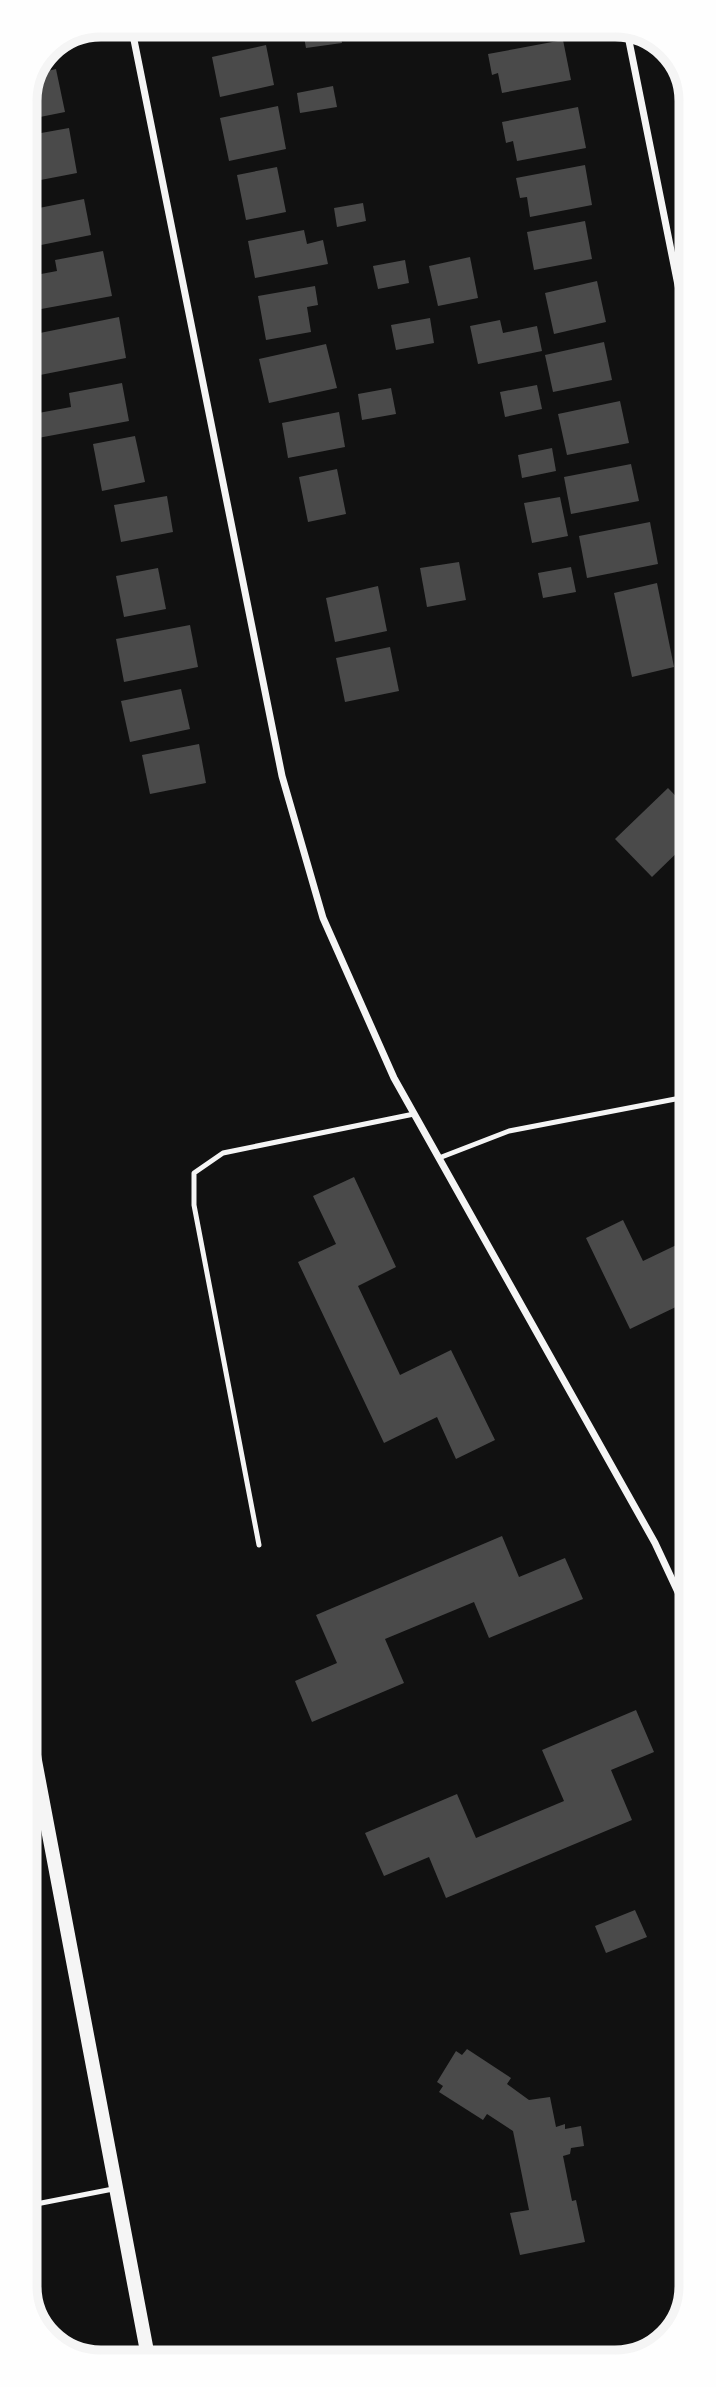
<svg xmlns="http://www.w3.org/2000/svg" width="716" height="2387" font-family="Rubik,sans-serif">
  <rect width="100%" height="100%" fill="#111"/>
  <g fill="#4a4a4a">
    <polygon points="208,25 248,25 248,26 209,33"/>
    <polygon points="314,25 339,25 342,43 306,48 302,27"/>
    <polygon points="563,40 571,80 502,93 498,73 492,75 488,54"/>
    <polygon points="266,45 274,85 220,97 212,57"/>
    <polygon points="56,69 65,112 25,120 25,96 35,74"/>
    <polygon points="333,86 337,107 300,113 297,93"/>
    <polygon points="278,106 286,149 229,161 220,118"/>
    <polygon points="578,107 586,148 517,161 513,141 506,143 502,122"/>
    <polygon points="69,128 77,173 25,183 25,162 35,160 30,135"/>
    <polygon points="585,165 592,205 530,217 527,197 520,198 516,178"/>
    <polygon points="277,167 286,212 246,220 237,175"/>
    <polygon points="84,199 91,235 41,245 34,209"/>
    <polygon points="363,203 366,221 337,227 334,208"/>
    <polygon points="585,221 592,259 534,270 527,232"/>
    <polygon points="304,230 307,244 323,240 328,264 255,278 248,241"/>
    <polygon points="103,251 112,296 25,312 25,277 57,271 55,260"/>
    <polygon points="470,257 478,298 438,306 429,266"/>
    <polygon points="405,260 409,283 378,289 373,266"/>
    <polygon points="597,281 606,322 554,334 545,293"/>
    <polygon points="315,286 318,305 307,307 311,332 266,340 258,296"/>
    <polygon points="119,317 126,358 25,378 25,336"/>
    <polygon points="430,318 434,343 396,350 391,325"/>
    <polygon points="500,320 503,333 537,326 542,351 478,364 470,326"/>
    <polygon points="604,342 612,380 553,392 545,355"/>
    <polygon points="326,344 337,388 269,403 259,359"/>
    <polygon points="122,383 129,421 38,438 33,414 71,407 69,393"/>
    <polygon points="537,385 542,409 505,417 500,392"/>
    <polygon points="391,388 396,414 362,420 358,394"/>
    <polygon points="25,401 31,422 25,423"/>
    <polygon points="620,401 629,443 567,455 558,414"/>
    <polygon points="339,412 345,447 288,458 282,423"/>
    <polygon points="135,436 145,482 102,491 93,444"/>
    <polygon points="552,448 556,471 522,478 518,455"/>
    <polygon points="631,464 639,501 571,514 564,477"/>
    <polygon points="337,469 346,514 308,522 299,477"/>
    <polygon points="167,496 173,532 121,542 114,505"/>
    <polygon points="560,497 568,536 532,543 524,503"/>
    <polygon points="650,522 658,564 587,578 579,536"/>
    <polygon points="459,562 466,600 427,607 420,568"/>
    <polygon points="571,567 576,592 543,598 538,573"/>
    <polygon points="158,568 166,609 124,617 116,576"/>
    <polygon points="657,583 674,667 632,677 614,593"/>
    <polygon points="378,586 387,631 335,642 326,598"/>
    <polygon points="190,625 198,667 124,682 116,639"/>
    <polygon points="390,647 399,691 345,702 336,658"/>
    <polygon points="181,689 190,729 130,742 121,701"/>
    <polygon points="199,744 206,783 150,794 142,755"/>
    <polygon points="668,788 690,811 690,840 652,877 615,839"/>
    <polygon points="354,1177 396,1267 358,1286 400,1375 451,1350 495,1440 456,1459 437,1417 384,1443 298,1262 336,1244 313,1196"/>
    <polygon points="623,1220 643,1261 691,1238 691,1326 680,1305 630,1329 586,1238"/>
    <polygon points="691,1405 691,1425 683,1409"/>
    <polygon points="502,1536 519,1577 565,1558 583,1599 489,1638 474,1602 385,1639 404,1683 312,1722 295,1681 337,1663 316,1615"/>
    <polygon points="636,1710 654,1752 611,1770 632,1820 446,1898 429,1857 384,1876 365,1833 457,1794 476,1838 564,1801 542,1750"/>
    <polygon points="635,1910 647,1937 606,1953 595,1926"/>
    <polygon points="467,2049 511,2078 507,2084 529,2100 550,2097 556,2127 565,2124 565,2129 581,2126 584,2146 571,2148 570,2154 563,2156 572,2201 576,2200 585,2242 520,2255 510,2213 529,2210 513,2131 487,2114 483,2120 439,2092 443,2086 437,2082 456,2051 462,2055"/>
  </g>
  <g fill="none" stroke-linecap="round" stroke-linejoin="round">
    <g stroke="#f5f5f5" stroke-width="5">
      <polyline points="439,1158 509,1131 691,1096"/>
      <polyline points="259,1545 194,1205 194,1173 223,1153 414,1114"/>
      <polyline points="26,2206 113,2189"/>
    </g>
    <g stroke="#f5f5f5" stroke-width="7">
      <polyline points="131,25 282,776 323,918 394,1078 655,1543 691,1620"/>
      <polyline points="626,26 690,345"/>
    </g>
    <polyline stroke="#f5f5f5" stroke-width="14" points="26,1713 149,2362"/>
  </g>
  <path d="M0 0H716V2387H0ZM101 37H615A64 64 0 0 1 679 101V2286A64 64 0 0 1 615 2350H101A64 64 0 0 1 37 2286V101A64 64 0 0 1 101 37Z" fill="#fefefe" fill-rule="evenodd"/>
  <path fill="none" stroke="#f5f5f5" stroke-width="9" d="M101 37H615A64 64 0 0 1 679 101V2286A64 64 0 0 1 615 2350H101A64 64 0 0 1 37 2286V101A64 64 0 0 1 101 37Z"/>
</svg>
